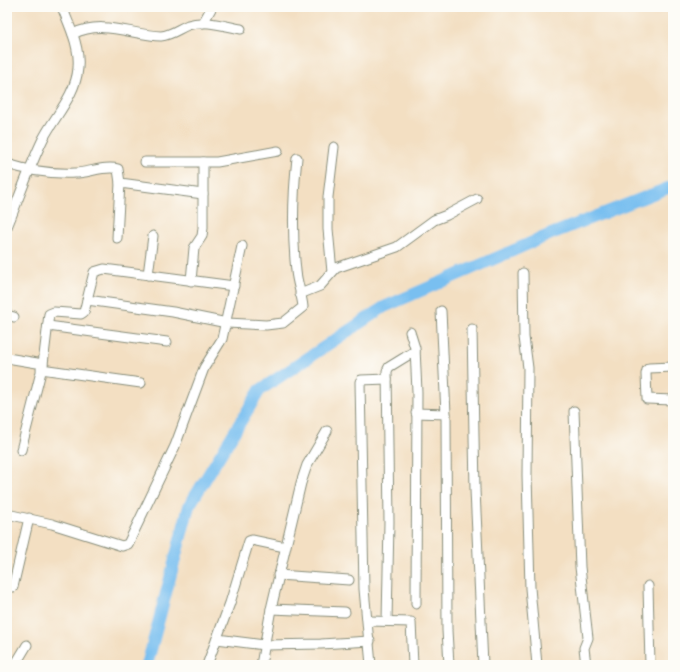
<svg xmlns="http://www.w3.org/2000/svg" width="680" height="672" font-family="'Comic Neue',sans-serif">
  <rect width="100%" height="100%" fill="#fdfcf7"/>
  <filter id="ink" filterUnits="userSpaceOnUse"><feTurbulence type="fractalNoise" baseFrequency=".025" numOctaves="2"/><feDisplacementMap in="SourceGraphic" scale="8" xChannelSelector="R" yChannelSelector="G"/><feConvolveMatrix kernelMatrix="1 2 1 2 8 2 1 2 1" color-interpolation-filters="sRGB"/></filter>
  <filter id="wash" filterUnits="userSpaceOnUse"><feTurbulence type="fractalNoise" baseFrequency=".012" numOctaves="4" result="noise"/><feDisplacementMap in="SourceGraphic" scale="16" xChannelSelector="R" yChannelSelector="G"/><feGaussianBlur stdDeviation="0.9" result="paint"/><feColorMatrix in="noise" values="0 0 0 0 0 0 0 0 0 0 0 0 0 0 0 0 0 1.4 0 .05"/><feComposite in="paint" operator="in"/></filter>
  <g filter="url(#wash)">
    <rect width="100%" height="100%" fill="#f3dfc2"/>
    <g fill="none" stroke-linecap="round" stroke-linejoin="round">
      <polyline stroke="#79bff0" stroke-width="12" points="147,665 189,506 260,390 384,307 551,234 673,186"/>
    </g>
  </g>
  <g filter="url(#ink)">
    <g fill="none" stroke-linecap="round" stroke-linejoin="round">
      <g stroke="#898e7b" stroke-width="11">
        <g id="minor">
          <polyline points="203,23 212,7"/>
          <path d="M73 34C103 19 131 35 161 36 172 35 178 29 188 25 205 19 224 26 241 29"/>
          <polyline points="145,162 217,162 278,151"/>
          <path d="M7 164C29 171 51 174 75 173 88 173 106 165 118 169L120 183 117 238"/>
          <polyline points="120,183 203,194"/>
          <path d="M7 227C19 198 29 168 43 139 54 117 76 95 78 68 80 47 70 27 62 7"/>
          <polyline points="332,272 328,229 328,197 334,147"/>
          <polyline points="523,273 524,337 528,368 527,475 530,588 537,665"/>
          <polyline points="148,275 153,236"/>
          <polyline points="191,281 194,248 202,236 203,228 203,162"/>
          <polyline points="300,294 320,286 336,268 397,247 434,220 447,215 477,199"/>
          <path d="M87 300 173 312 227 323 266 325 283 323 303 307C302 295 297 283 296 271 292 233 293 195 297 158"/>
          <polyline points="441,311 446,414 447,630 449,665"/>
          <polyline points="7,315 14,317"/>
          <polyline points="48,326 167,342"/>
          <polyline points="472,329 475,490 483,665"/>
          <polyline points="410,332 415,348 417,392 416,604"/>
          <polyline points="7,358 43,364"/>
          <polyline points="673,367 649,368 647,370 646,374 647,399 673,400"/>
          <polyline points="41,369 141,383"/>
          <polyline points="574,411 580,567 588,638 584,648 586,665"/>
          <polyline points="416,413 446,414"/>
          <polyline points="21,450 43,364 49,314 54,312 81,314 84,312 94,272 104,269 234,286"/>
          <polyline points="7,514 52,524 122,546 128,544 175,446 204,368 222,339 242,246"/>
          <polyline points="278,575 349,580"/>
          <polyline points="648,586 650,665"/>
          <polyline points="13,587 29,518"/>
          <polyline points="271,609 345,612"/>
          <polyline points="369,621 411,622 413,665"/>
          <polyline points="387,621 389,522 387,371 389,367 415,351"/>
          <polyline points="217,639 264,645 321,644 370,641"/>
          <polyline points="15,665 27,645"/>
          <polyline points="207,665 230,603 249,541 252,540 285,547"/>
          <polyline points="261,665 271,609 301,483 307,465 327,431"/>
          <polyline points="371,665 364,589 360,382 361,380 387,379"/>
        </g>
      </g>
      <use href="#minor" stroke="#fff" stroke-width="9"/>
    </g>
  </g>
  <rect width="680" height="672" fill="none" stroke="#fdfcf7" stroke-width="24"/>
</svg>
